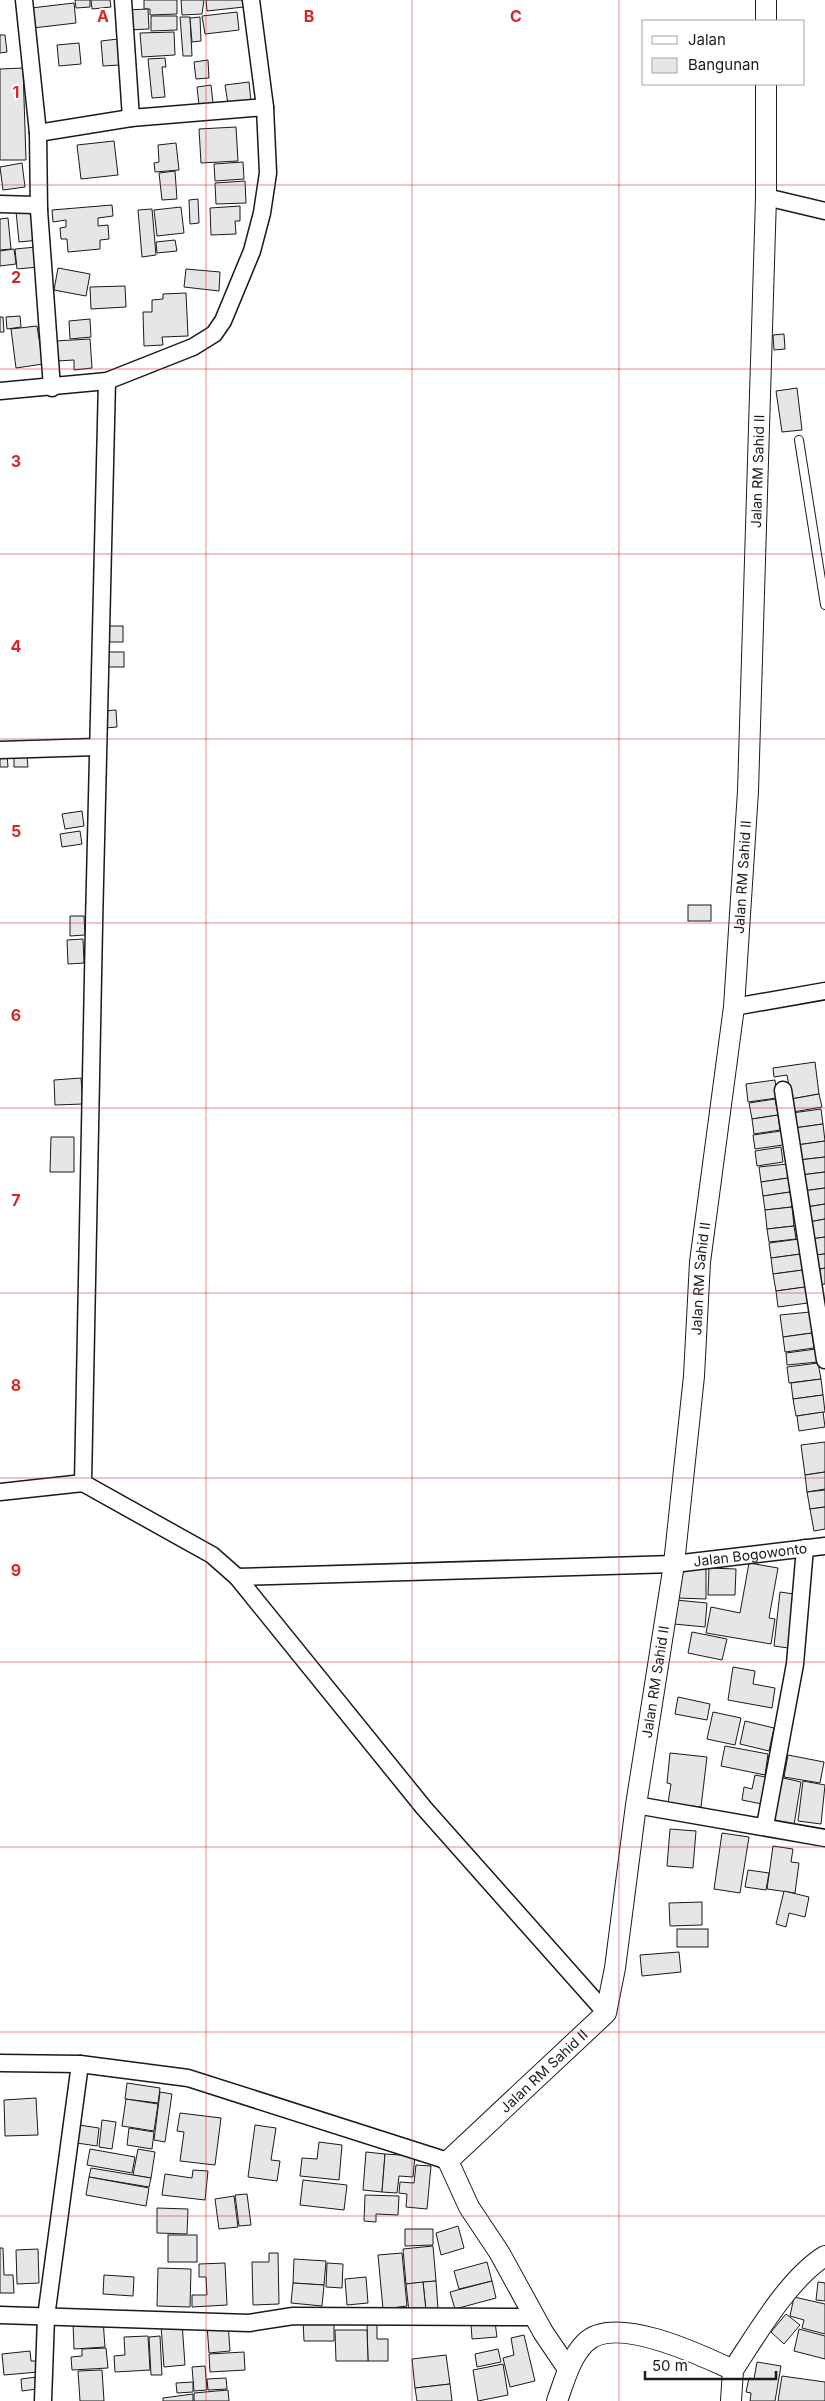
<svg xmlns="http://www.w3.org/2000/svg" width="825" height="2401" font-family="Inter,sans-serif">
  <rect width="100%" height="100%" fill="#fff"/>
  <g fill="#e6e6e6" stroke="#1a1a1a">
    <polygon points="75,0 90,0 90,7 76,8"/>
    <polygon points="91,0 110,0 111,7 92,9"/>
    <polygon points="144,0 177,0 177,14 150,15 150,9 144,9"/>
    <polygon points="181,0 204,0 202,14 182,15"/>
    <polygon points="206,0 243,0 244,7 207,11"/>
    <polygon points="74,3 76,23 33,28 31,8"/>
    <polygon points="148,9 149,29 127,30 126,10"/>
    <polygon points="237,12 239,30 205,34 202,16"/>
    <polygon points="151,16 177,16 177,30 151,31"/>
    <polygon points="180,17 190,17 192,56 183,56"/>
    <polygon points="200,17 201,41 192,42 190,18"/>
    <polygon points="174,32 175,55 142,57 140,33"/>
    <polygon points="0,35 5,35 7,52 0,53"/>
    <polygon points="118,39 120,65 103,66 101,41"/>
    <polygon points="79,43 81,64 59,66 57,45"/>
    <polygon points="165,58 166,67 162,67 165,97 152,98 148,59"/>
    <polygon points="208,60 209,78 196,79 194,62"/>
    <polygon points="23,68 26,160 0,160 0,69"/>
    <polygon points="249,82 251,101 228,104 225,85"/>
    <polygon points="211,85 213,103 199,105 197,87"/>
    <polygon points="236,127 238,161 201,163 199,129"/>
    <polygon points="114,141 118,175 81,179 77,145"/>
    <polygon points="176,143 179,170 155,172 154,163 159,162 158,145"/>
    <polygon points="243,162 244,179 215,181 214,164"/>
    <polygon points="22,163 25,187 3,190 0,167"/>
    <polygon points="175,171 177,199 162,200 159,173"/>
    <polygon points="245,181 246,203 216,204 215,183"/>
    <polygon points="198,199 199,223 190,224 189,200"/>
    <polygon points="112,205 113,216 98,218 98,226 108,225 109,239 100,240 100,249 68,252 67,239 61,239 60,228 66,227 66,220 53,222 52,210"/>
    <polygon points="240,206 240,221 235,221 236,234 211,235 210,208"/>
    <polygon points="181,207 184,233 157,236 154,210"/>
    <polygon points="36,208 39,240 19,242 16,211"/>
    <polygon points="152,209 156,255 142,257 138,210"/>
    <polygon points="8,218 11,249 0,250 0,219"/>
    <polygon points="175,240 177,251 157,253 156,242"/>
    <polygon points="36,247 38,267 17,269 15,249"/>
    <polygon points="14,249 16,264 0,266 0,251"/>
    <polygon points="58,268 90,274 86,296 54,290"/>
    <polygon points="186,269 220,272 219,291 184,287"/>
    <polygon points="125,286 126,307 91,309 90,287"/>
    <polygon points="186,293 188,336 162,337 163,345 144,346 143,312 152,312 152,300 163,299 163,294"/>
    <polygon points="20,316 21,327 7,329 6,317"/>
    <polygon points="0,317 3,317 4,332 0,332"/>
    <polygon points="90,319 91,337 70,339 69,321"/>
    <polygon points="37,326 43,364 16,368 11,329"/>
    <polygon points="784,334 785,349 774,350 773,335"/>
    <polygon points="90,339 92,368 74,370 74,360 57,361 55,341"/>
    <polygon points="797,388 802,430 782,432 776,391"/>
    <rect x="102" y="626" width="21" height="16"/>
    <rect x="104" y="652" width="20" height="15"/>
    <polygon points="116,710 117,727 105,728 104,711"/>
    <polygon points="7,754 8,767 0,767 0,755"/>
    <polygon points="14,757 27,757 28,767 14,767"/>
    <polygon points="82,811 84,826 65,829 62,814"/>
    <polygon points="80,831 82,844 62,847 60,834"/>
    <rect x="688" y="905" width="23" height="16"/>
    <polygon points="70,916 84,916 85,935 70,936"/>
    <polygon points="83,939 84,963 68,964 67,940"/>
    <polygon points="815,1062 819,1094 791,1099 787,1075 774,1077 773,1068"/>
    <polygon points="81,1078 83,1104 55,1105 54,1080"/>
    <polygon points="775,1080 777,1098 748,1102 746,1084"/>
    <polygon points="819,1094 822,1107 793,1112 791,1099"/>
    <polygon points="775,1099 778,1115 752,1119 749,1103"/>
    <polygon points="821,1109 823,1124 794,1128 792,1113"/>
    <polygon points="778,1115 780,1130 754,1134 752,1119"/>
    <polygon points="823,1124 825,1141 797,1145 794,1128"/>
    <polygon points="781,1131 783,1145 755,1149 753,1135"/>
    <polygon points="51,1137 74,1137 74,1172 50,1172"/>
    <polygon points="825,1141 825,1157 799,1160 797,1145"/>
    <polygon points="781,1147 783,1162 757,1166 755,1151"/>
    <polygon points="825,1157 825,1172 801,1175 799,1160"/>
    <polygon points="787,1164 788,1178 761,1182 759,1167"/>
    <polygon points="825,1172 825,1188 803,1191 801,1175"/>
    <polygon points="788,1178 790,1192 763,1196 761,1182"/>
    <polygon points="825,1188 825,1204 806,1207 803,1191"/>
    <polygon points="790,1192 792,1207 765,1210 763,1196"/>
    <polygon points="825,1204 825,1219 809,1222 807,1207"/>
    <polygon points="792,1207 794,1226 767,1229 765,1210"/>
    <polygon points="825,1219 825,1237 811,1239 809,1222"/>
    <polygon points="794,1226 796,1239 769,1242 767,1229"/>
    <polygon points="825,1237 825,1254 814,1255 811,1239"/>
    <polygon points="799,1239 801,1254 771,1258 769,1243"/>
    <polygon points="801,1254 803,1270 773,1274 771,1258"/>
    <polygon points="825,1254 825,1268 816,1270 814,1255"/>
    <polygon points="825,1268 825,1284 818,1285 816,1270"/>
    <polygon points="803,1270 805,1287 776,1291 773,1274"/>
    <polygon points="805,1287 808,1303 778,1307 776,1291"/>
    <polygon points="810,1312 812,1333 783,1337 780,1315"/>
    <polygon points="812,1333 814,1348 785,1352 783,1337"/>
    <polygon points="816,1349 818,1362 787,1365 786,1353"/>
    <polygon points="818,1363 821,1379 789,1383 787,1367"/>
    <polygon points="821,1379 823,1395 793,1399 791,1383"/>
    <polygon points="823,1395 825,1412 796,1416 793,1399"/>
    <polygon points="823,1412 825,1427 799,1431 797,1416"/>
    <polygon points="825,1442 825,1472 805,1475 801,1445"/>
    <polygon points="825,1472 825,1489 807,1492 805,1475"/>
    <polygon points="825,1490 825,1507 810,1509 807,1492"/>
    <polygon points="825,1507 825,1529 814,1531 810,1509"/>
    <polygon points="749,1563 778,1568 769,1618 775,1619 771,1644 706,1633 711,1607 740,1613"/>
    <polygon points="678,1566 706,1567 706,1599 677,1598"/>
    <polygon points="709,1568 736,1569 735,1595 708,1595"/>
    <polygon points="780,1592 794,1594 788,1648 774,1646"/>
    <polygon points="676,1600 707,1603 705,1627 674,1624"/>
    <polygon points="692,1632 727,1639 722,1660 688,1653"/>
    <polygon points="733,1667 755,1671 753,1684 775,1688 772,1708 728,1700"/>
    <polygon points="678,1697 710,1704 707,1720 675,1714"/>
    <polygon points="713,1712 741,1718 735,1745 707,1739"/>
    <polygon points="745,1721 774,1728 769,1751 740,1744"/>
    <polygon points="725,1746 768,1754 765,1775 721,1766"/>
    <polygon points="670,1753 707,1757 701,1807 668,1803 671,1784 667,1783"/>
    <polygon points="788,1755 824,1762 820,1783 784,1777"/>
    <polygon points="755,1775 771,1778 767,1805 742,1800 744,1787 752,1789"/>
    <polygon points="779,1777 801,1782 794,1825 771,1821"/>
    <polygon points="803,1781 825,1785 821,1824 798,1821"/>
    <polygon points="670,1829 696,1831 693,1868 667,1866"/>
    <polygon points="722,1833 749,1837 740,1893 714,1889"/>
    <polygon points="773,1846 793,1849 791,1862 799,1863 795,1893 767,1889"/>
    <polygon points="748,1870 769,1873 766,1890 745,1887"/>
    <polygon points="784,1891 809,1897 805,1917 789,1913 786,1927 776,1924"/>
    <polygon points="702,1902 702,1925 670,1926 669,1903"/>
    <rect x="677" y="1929" width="31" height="18"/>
    <polygon points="679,1952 681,1972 642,1976 640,1955"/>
    <polygon points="127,2083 160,2088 158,2103 125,2099"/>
    <polygon points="160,2092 172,2094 165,2142 154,2140"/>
    <polygon points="36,2098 38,2135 5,2136 4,2100"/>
    <polygon points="126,2099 158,2104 154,2131 122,2126"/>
    <polygon points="180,2113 221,2118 215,2165 180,2161 184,2132 177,2131"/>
    <polygon points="102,2120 116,2122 112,2149 99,2147"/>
    <polygon points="72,2124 99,2128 97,2146 70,2142"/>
    <polygon points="255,2125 276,2128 271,2160 280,2161 277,2181 248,2177"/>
    <polygon points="129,2128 154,2132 152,2149 127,2145"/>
    <polygon points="319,2142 342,2145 339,2180 300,2176 302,2158 317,2159"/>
    <polygon points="90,2149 135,2157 132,2173 87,2165"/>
    <polygon points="138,2149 155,2152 151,2178 133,2175"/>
    <polygon points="366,2152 385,2154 382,2192 363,2190"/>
    <polygon points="385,2154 415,2156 413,2177 399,2176 397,2193 382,2192"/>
    <polygon points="416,2165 431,2166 427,2209 406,2207 407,2194 399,2193 400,2182 414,2183"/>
    <polygon points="91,2168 151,2178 149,2187 89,2177"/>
    <polygon points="193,2170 208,2171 205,2200 162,2195 165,2174 192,2178"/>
    <polygon points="89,2177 149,2188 146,2206 86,2195"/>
    <polygon points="303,2180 347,2185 344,2210 300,2205"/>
    <polygon points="247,2194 251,2225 239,2226 235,2195"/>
    <polygon points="365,2195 399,2196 398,2215 376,2214 376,2222 364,2221"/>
    <polygon points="234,2196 238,2227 219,2229 215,2199"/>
    <polygon points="157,2208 188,2209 187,2234 157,2233"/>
    <polygon points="458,2226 464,2248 441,2255 436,2233"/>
    <polygon points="405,2229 433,2229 433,2245 405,2246"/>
    <rect x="168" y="2235" width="29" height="27"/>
    <polygon points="433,2246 436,2281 406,2284 403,2249"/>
    <polygon points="0,2248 3,2248 4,2275 13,2275 14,2293 0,2293"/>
    <polygon points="38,2249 39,2283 17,2284 16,2250"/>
    <polygon points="269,2253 278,2253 279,2304 253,2305 252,2262 269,2262"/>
    <polygon points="402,2253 407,2306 383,2309 378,2255"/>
    <polygon points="294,2259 326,2261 324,2285 293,2283"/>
    <polygon points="487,2262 492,2281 459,2289 454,2271"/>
    <polygon points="225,2263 227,2305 192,2307 192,2295 207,2295 206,2277 199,2277 199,2264"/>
    <polygon points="327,2263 343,2264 342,2288 326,2287"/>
    <polygon points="158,2268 191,2269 190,2307 157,2306"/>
    <polygon points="104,2275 134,2277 133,2296 103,2294"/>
    <polygon points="366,2277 368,2303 347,2305 345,2279"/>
    <polygon points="436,2281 438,2309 426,2311 423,2282"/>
    <polygon points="492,2281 496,2298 455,2309 450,2292"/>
    <polygon points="423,2282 426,2311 409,2312 406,2284"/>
    <polygon points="818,2282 825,2283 825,2301 816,2300"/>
    <polygon points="293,2283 324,2285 322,2306 291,2303"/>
    <polygon points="794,2297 825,2304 825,2334 802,2328 804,2320 790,2316"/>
    <polygon points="786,2314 800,2325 784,2344 771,2332"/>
    <polygon points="103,2320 105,2347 74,2349 73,2322"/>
    <polygon points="303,2320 334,2320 334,2341 304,2341"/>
    <polygon points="367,2322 377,2322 377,2339 388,2339 388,2361 368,2361"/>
    <polygon points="495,2322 497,2337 472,2339 471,2324"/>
    <polygon points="182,2323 185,2365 164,2367 161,2325"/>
    <polygon points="228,2323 230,2351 209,2353 207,2325"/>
    <polygon points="799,2329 825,2336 825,2359 794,2351"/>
    <polygon points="335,2330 367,2330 368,2361 336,2361"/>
    <polygon points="524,2335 535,2381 510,2387 503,2358 514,2355 511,2338"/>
    <polygon points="148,2336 150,2370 115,2372 114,2356 125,2355 124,2337"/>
    <polygon points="160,2336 162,2375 151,2375 149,2337"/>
    <polygon points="106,2348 108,2368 72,2370 71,2357 82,2356 82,2349"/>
    <polygon points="498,2349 501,2362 477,2367 475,2354"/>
    <polygon points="30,2351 31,2361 37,2361 38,2372 4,2375 2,2354"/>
    <polygon points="244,2352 245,2370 210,2372 209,2354"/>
    <polygon points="446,2355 450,2384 415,2388 412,2359"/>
    <polygon points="757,2362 781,2366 775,2401 750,2401 751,2393 746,2392 749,2378 754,2379"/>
    <polygon points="503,2364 508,2395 478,2401 473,2370"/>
    <polygon points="205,2366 207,2390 194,2391 192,2367"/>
    <polygon points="102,2370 104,2401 80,2401 78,2371"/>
    <polygon points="782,2376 825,2382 825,2401 778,2401"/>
    <polygon points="36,2377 37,2389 22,2391 21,2379"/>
    <polygon points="226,2378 227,2389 208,2390 207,2379"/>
    <polygon points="193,2382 193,2392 177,2393 176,2383"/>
    <polygon points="450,2384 452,2401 417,2401 415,2388"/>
    <polygon points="228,2390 229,2401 194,2401 194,2393"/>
    <polygon points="193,2394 193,2401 163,2401 163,2398"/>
  </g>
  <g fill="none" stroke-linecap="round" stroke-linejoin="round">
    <g stroke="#1a1a1a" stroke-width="10">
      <polyline id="service" points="799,440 825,605"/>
    </g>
    <g stroke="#1a1a1a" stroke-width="19">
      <g id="minor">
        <polyline points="24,0 38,133 39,210 52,388"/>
        <polyline points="123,0 131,118"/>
        <polyline points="38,133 131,118 265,107"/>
        <polyline points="766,197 825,211"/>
        <polyline points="0,204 35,205 39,210"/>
        <polyline points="0,391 107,381 193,347 214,334 223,321 252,251 262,213 268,173 265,107 251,0"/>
        <polyline points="0,750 96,747"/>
        <polyline points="734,1007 825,991"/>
        <polyline points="783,1090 825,1360"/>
        <path d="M83 1483C91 1116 96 748 107 381"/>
        <polyline points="0,1492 83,1483 212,1555 237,1577 424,1808 606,2013"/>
        <path id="s1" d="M237 1577 674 1564 825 1546"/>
        <polyline points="636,1805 825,1838"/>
        <polyline points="765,1826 795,1664 805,1548"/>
        <polyline points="0,2063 80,2064 188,2078 448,2161"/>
        <polyline points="0,2315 249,2323 293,2316 536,2317"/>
        <polyline points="43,2401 46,2317 80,2064"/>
      </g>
    </g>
    <g stroke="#1a1a1a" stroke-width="22">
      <g id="tertiary">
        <polyline points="766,0 766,21"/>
        <path id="s2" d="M568 2369 543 2332 499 2252 469 2207 448 2161 606 2013 615 1968 636 1805 674 1564 694 1376 700 1262 734 1007 748 791 766 197V84"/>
        <path d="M733 2370C756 2335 789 2278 825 2256"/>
        <path d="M557 2401C564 2382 570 2358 585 2343 614 2313 701 2355 733 2370"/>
        <polyline points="731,2401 733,2370"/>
      </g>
    </g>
    <use href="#service" stroke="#fff" stroke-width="8"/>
    <use href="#minor" stroke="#fff" stroke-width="16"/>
    <use href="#tertiary" stroke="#fff" stroke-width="20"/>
  </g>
  <path fill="none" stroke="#d62828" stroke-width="1" stroke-opacity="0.55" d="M206 0V2401M412 0V2401M619 0V2401M0 185H825M0 369H825M0 554H825M0 739H825M0 923H825M0 1108H825M0 1293H825M0 1478H825M0 1662H825M0 1847H825M0 2032H825M0 2216H825"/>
  <g text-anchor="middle" stroke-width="4" stroke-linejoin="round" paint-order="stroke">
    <g font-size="14" fill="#1a1a1a" stroke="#fff">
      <text dy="5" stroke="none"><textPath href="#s2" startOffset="2008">Jalan RM Sahid II</textPath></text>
      <text dy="5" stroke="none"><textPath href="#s2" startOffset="1602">Jalan RM Sahid II</textPath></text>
      <text dy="5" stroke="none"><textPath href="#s2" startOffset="1198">Jalan RM Sahid II</textPath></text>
      <text dy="5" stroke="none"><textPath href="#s1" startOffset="514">Jalan Bogowonto</textPath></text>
      <text dy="5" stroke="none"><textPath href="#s2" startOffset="792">Jalan RM Sahid II</textPath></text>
      <text dy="5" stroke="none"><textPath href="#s2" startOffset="372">Jalan RM Sahid II</textPath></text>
    </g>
  </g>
  <g font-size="16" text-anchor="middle" font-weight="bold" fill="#d62828" stroke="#fff" stroke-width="4" stroke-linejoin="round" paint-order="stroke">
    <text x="103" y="22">A</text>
    <text x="309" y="22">B</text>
    <text x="516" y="22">C</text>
    <text x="16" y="98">1</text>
    <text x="16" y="283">2</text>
    <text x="16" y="467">3</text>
    <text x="16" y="652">4</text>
    <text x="16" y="837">5</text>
    <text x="16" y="1021">6</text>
    <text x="16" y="1206">7</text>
    <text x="16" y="1391">8</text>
    <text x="16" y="1576">9</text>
  </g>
  <rect x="642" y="20" width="162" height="65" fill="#ffffff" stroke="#a3a3a3"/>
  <rect x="652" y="36" width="25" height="8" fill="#ffffff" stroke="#a3a3a3"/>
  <text x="688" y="45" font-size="15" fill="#1a1a1a">Jalan</text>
  <rect x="652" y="58" width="25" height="15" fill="#e6e6e6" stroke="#a3a3a3"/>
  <text x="688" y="70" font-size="15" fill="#1a1a1a">Bangunan</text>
  <path d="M645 2371v8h131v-8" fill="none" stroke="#1a1a1a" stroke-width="2.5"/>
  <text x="652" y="2371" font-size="15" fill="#1a1a1a" stroke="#ffffff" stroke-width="4" paint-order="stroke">50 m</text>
</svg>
